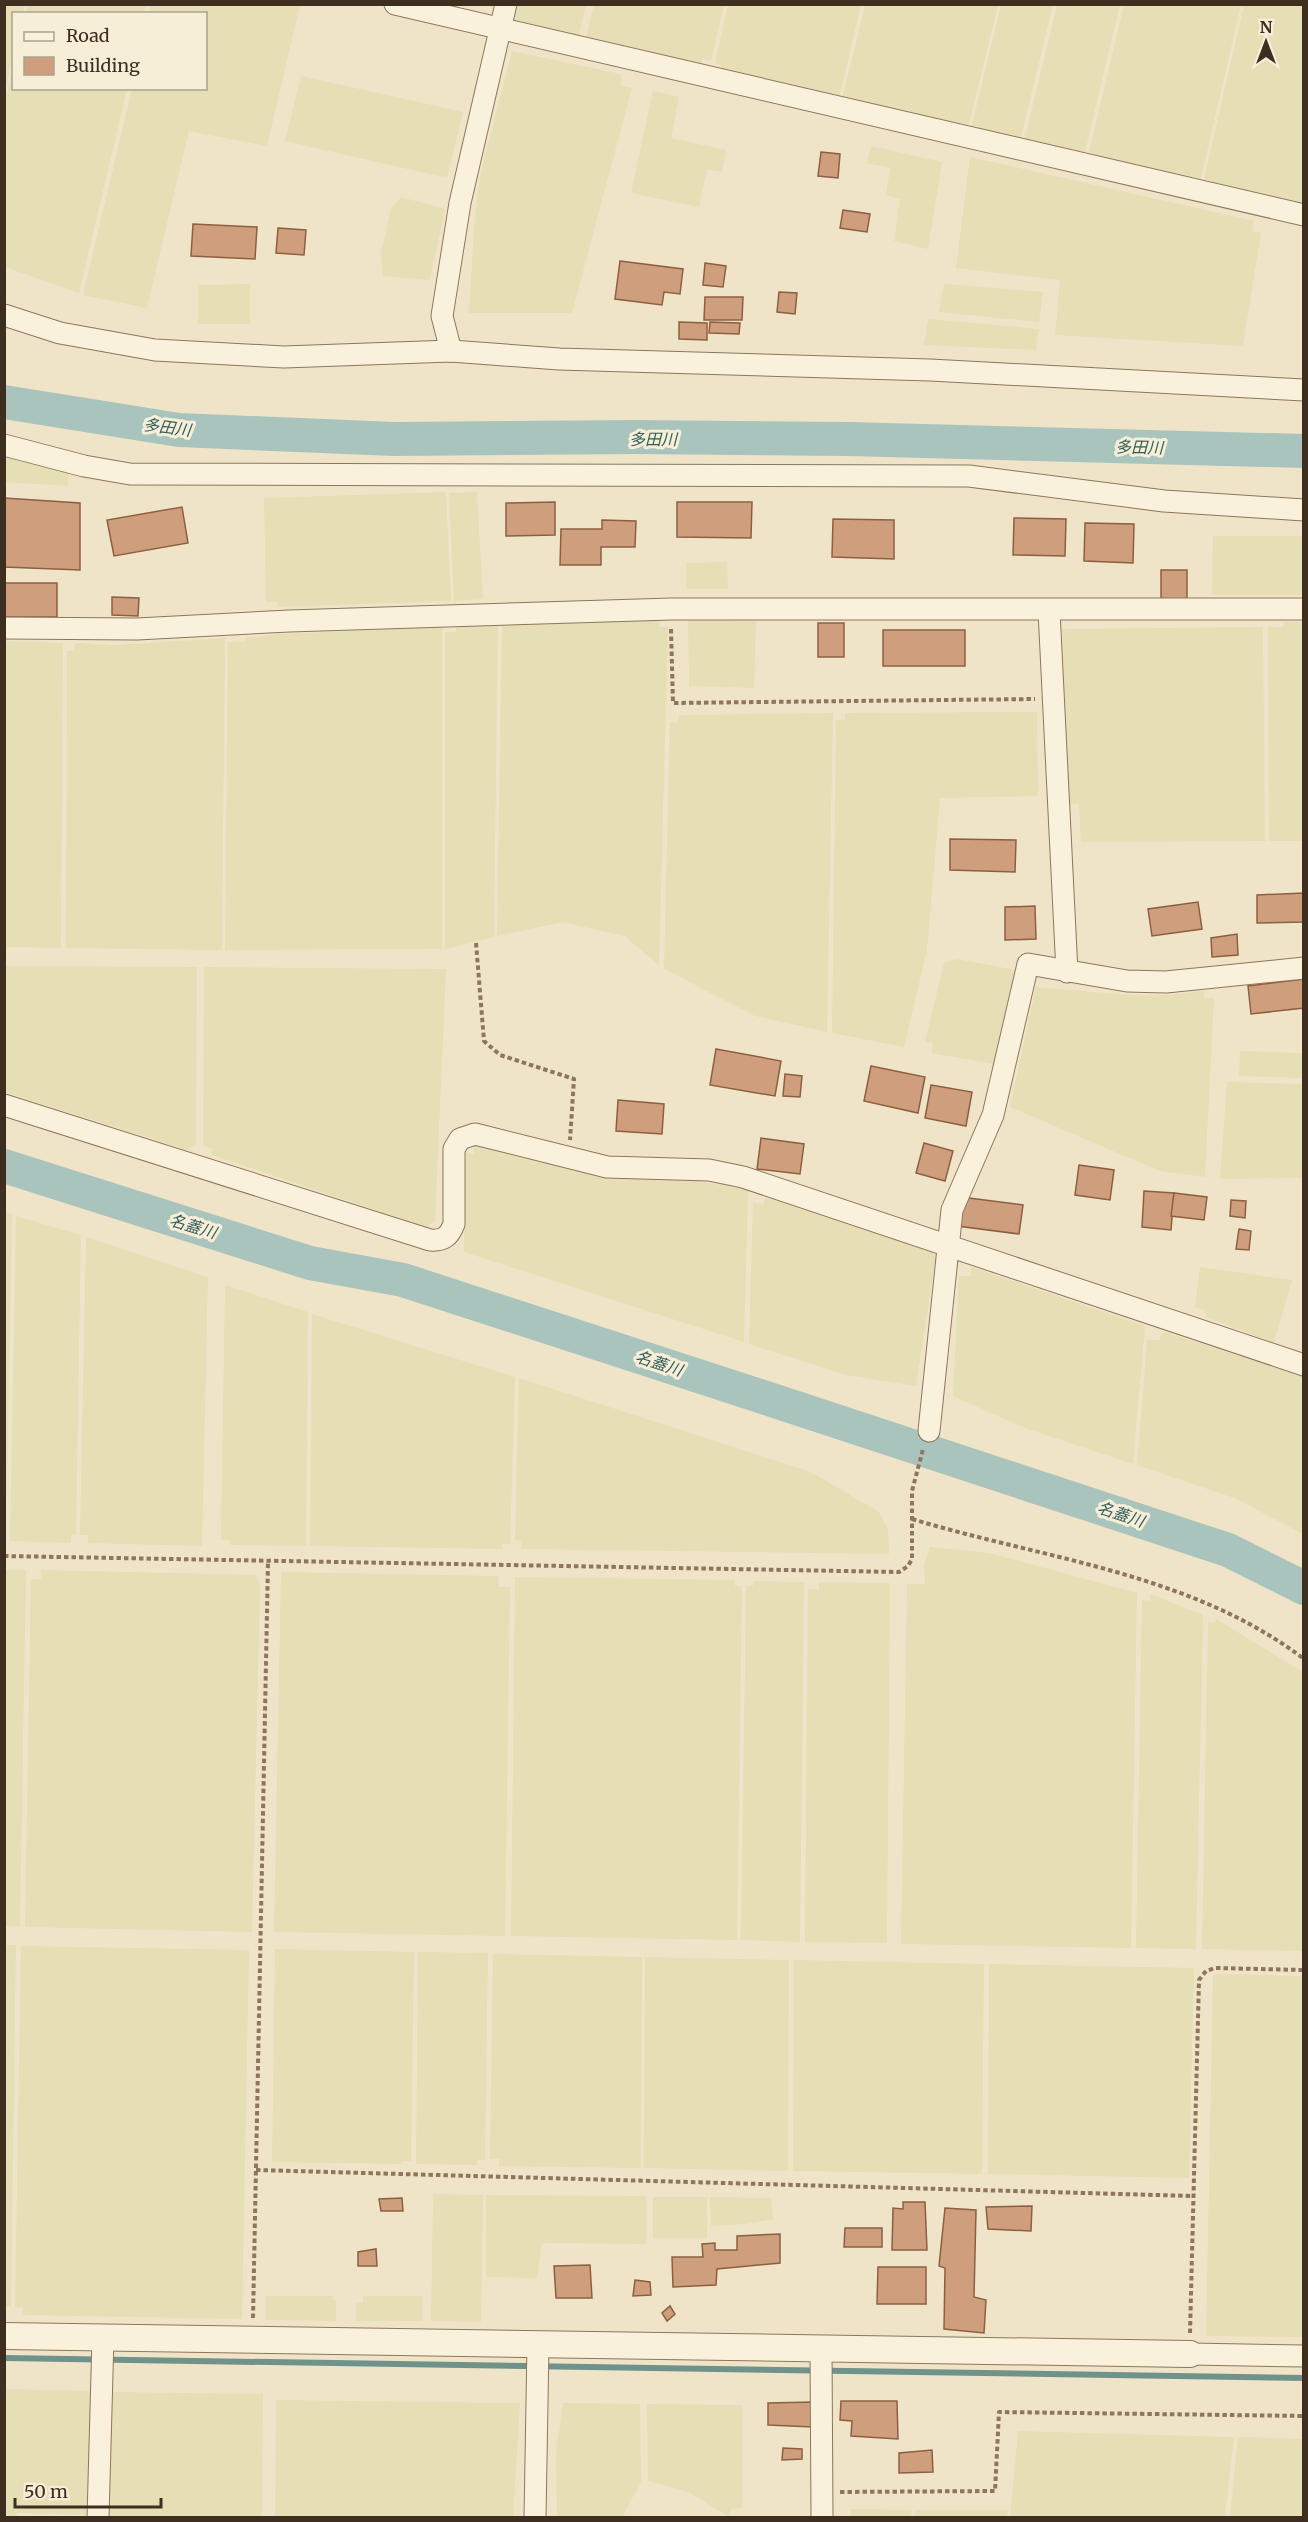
<svg xmlns="http://www.w3.org/2000/svg" width="1308" height="2522" font-family="Merriweather,'Noto Sans JP',serif">
  <rect width="100%" height="100%" fill="#f0e4c8"/>
  <g fill="#e6deb5">
    <polygon points="5,4 25,5 23,13 14,14 13,54 5,93"/>
    <polygon points="28,5 28,4 146,5 144,13 26,13"/>
    <polygon points="151,5 300,5 267,146 189,131 147,308 83,295 132,89 206,88 206,14 149,13"/>
    <polygon points="515,5 586,5 578,40 511,25"/>
    <polygon points="594,5 724,5 711,61 702,59 700,68 585,41"/>
    <polygon points="728,5 861,5 839,99 720,72 721,65 715,63"/>
    <polygon points="865,5 998,5 969,124 961,122 960,127 842,100"/>
    <polygon points="1001,5 1053,5 1020,141 978,132 979,127 972,125"/>
    <polygon points="1057,5 1120,5 1085,152 1078,151 1077,155 1024,142"/>
    <polygon points="1124,5 1241,5 1201,178 1192,176 1191,181 1094,158 1095,154 1089,152"/>
    <polygon points="1244,5 1303,5 1303,207 1212,186 1213,181 1204,179"/>
    <polygon points="512,51 621,74 621,86 632,88 572,313 469,313 475,215 481,172"/>
    <polygon points="13,68 14,88 127,89 79,293 5,267 4,107"/>
    <polygon points="301,76 463,112 447,178 285,141"/>
    <polygon points="653,91 679,97 671,138 726,150 722,172 707,169 699,207 631,193"/>
    <polygon points="871,146 942,162 928,249 894,241 900,199 886,195 890,168 867,163"/>
    <polygon points="970,157 1254,221 1253,231 1261,233 1243,346 1055,335 1060,280 956,268"/>
    <polygon points="401,197 445,209 430,280 383,276 381,253 391,209"/>
    <polygon points="250,284 250,324 198,324 198,285"/>
    <polygon points="944,284 1043,292 1039,322 939,312"/>
    <polygon points="928,319 1039,329 1036,350 924,345"/>
    <polygon points="4,452 69,472 68,486 5,482"/>
    <polygon points="446,492 451,601 278,607 277,602 266,602 264,498"/>
    <polygon points="477,492 483,599 454,601 449,493"/>
    <polygon points="1213,536 1303,536 1303,595 1212,595"/>
    <polygon points="727,562 728,589 686,589 686,563"/>
    <polygon points="688,619 756,621 754,688 689,686"/>
    <polygon points="660,620 659,627 668,627 659,965 624,936 563,922 497,936 502,623"/>
    <polygon points="1284,622 1303,622 1303,841 1269,841 1268,627 1283,627"/>
    <polygon points="498,623 494,937 445,949 445,632 456,632 456,625"/>
    <polygon points="442,627 442,949 225,950 228,642 245,642 245,638 280,634"/>
    <polygon points="1263,627 1265,841 1081,842 1079,804 1067,804 1062,629"/>
    <polygon points="225,638 222,950 66,948 67,651 74,651 75,643 117,645"/>
    <polygon points="5,641 63,643 61,948 5,947"/>
    <polygon points="1037,712 1038,796 940,798 927,950 904,1047 832,1033 836,720 845,720 845,713"/>
    <polygon points="833,713 827,1032 755,1016 664,969 670,722 678,723 679,715"/>
    <polygon points="957,959 1015,970 994,1064 931,1053 933,1043 925,1042 944,963"/>
    <polygon points="5,966 197,967 196,1145 187,1150 5,1092"/>
    <polygon points="204,967 446,969 435,1221 426,1227 212,1155 212,1149 203,1145"/>
    <polygon points="1036,987 1129,995 1168,995 1203,991 1205,998 1214,998 1205,1177 1160,1171 1010,1107"/>
    <polygon points="1240,1051 1303,1053 1303,1078 1239,1076"/>
    <polygon points="1227,1082 1303,1084 1303,1178 1220,1179"/>
    <polygon points="474,1144 602,1178 693,1180 748,1190 744,1342 464,1252 465,1153 474,1154"/>
    <polygon points="766,1196 929,1249 936,1256 916,1386 846,1375 749,1344 753,1202 763,1205"/>
    <polygon points="5,1212 12,1214 6,1534 4,1534"/>
    <polygon points="16,1216 81,1235 76,1534 71,1535 71,1543 10,1541"/>
    <polygon points="86,1237 208,1277 202,1546 88,1543 88,1535 80,1535"/>
    <polygon points="971,1267 1145,1326 1133,1464 1025,1428 953,1396 959,1276 971,1276"/>
    <polygon points="1200,1267 1292,1280 1274,1343 1206,1317 1205,1310 1195,1307"/>
    <polygon points="225,1285 308,1312 306,1546 230,1545 230,1540 221,1540"/>
    <polygon points="312,1314 515,1377 510,1544 502,1544 502,1549 310,1546"/>
    <polygon points="1164,1332 1303,1376 1303,1534 1234,1498 1137,1465 1147,1340 1159,1340"/>
    <polygon points="519,1378 811,1472 879,1512 888,1530 889,1554 521,1549 521,1541 515,1540"/>
    <polygon points="930,1547 989,1553 1137,1593 1131,1948 901,1944 907,1584 925,1584 924,1564"/>
    <polygon points="5,1570 26,1570 20,1927 4,1926"/>
    <polygon points="41,1570 257,1575 260,1587 252,1932 25,1927 31,1579 41,1579"/>
    <polygon points="281,1572 498,1576 499,1587 510,1587 505,1936 274,1932"/>
    <polygon points="515,1577 735,1580 735,1586 742,1586 737,1940 511,1936"/>
    <polygon points="753,1581 804,1582 800,1942 741,1940 746,1586 753,1586"/>
    <polygon points="819,1582 890,1583 887,1943 805,1942 808,1589 819,1590"/>
    <polygon points="1150,1594 1203,1615 1196,1949 1136,1948 1142,1600 1151,1601"/>
    <polygon points="1216,1619 1303,1672 1303,1951 1202,1949 1208,1622 1215,1623"/>
    <polygon points="5,1945 16,1945 11,2306 4,2306"/>
    <polygon points="21,1946 249,1950 242,2319 23,2315 23,2308 15,2307"/>
    <polygon points="275,1949 414,1952 411,2161 403,2161 402,2164 272,2162"/>
    <polygon points="418,1952 488,1953 485,2160 477,2160 477,2165 416,2164"/>
    <polygon points="493,1954 642,1957 641,2168 499,2166 499,2159 490,2159"/>
    <polygon points="645,1957 789,1960 788,2171 644,2168"/>
    <polygon points="794,1960 984,1964 982,2174 793,2171"/>
    <polygon points="989,1964 1194,1968 1189,2178 988,2174"/>
    <polygon points="1213,1974 1303,1976 1303,2337 1206,2336"/>
    <polygon points="433,2194 483,2195 481,2322 431,2321"/>
    <polygon points="486,2195 646,2196 646,2244 542,2243 537,2278 486,2277"/>
    <rect x="653" y="2197" width="54" height="41"/>
    <polygon points="710,2197 771,2198 773,2219 745,2224 711,2226"/>
    <polygon points="266,2296 332,2296 333,2300 336,2300 336,2321 266,2320"/>
    <polygon points="363,2296 422,2296 422,2321 356,2321 356,2303 363,2303"/>
    <polygon points="5,2389 91,2391 90,2515 17,2513 17,2517 5,2518"/>
    <polygon points="110,2392 263,2394 262,2517 108,2518"/>
    <polygon points="276,2400 520,2403 513,2517 275,2517"/>
    <polygon points="563,2403 640,2404 641,2482 622,2517 557,2517 556,2454"/>
    <polygon points="647,2404 742,2405 742,2508 731,2509 728,2516 688,2492 648,2481"/>
    <polygon points="1018,2431 1234,2437 1225,2517 1010,2517"/>
    <polygon points="1238,2437 1303,2439 1303,2517 1230,2517"/>
    <polygon points="851,2509 912,2510 911,2517 851,2518"/>
    <polygon points="916,2510 1008,2510 1007,2517 915,2517"/>
  </g>
  <g fill="none" stroke-linecap="round" stroke-linejoin="round">
    <polyline stroke="#6f938a" stroke-width="6" points="4,2358 1304,2378"/>
    <g stroke="#a9c4bc" stroke-width="34">
      <polyline points="4,402 179,430 394,439 637,437 848,439 1304,451"/>
      <polyline points="4,1166 310,1263 403,1280 772,1400 1228,1550 1304,1588"/>
    </g>
  </g>
  <g fill="#cf9f7d" stroke="#8d5f41" stroke-width="1.5">
    <polygon points="821,152 840,154 838,178 818,176"/>
    <polygon points="843,210 870,214 867,232 840,228"/>
    <polygon points="193,224 257,227 255,259 191,256"/>
    <polygon points="278,228 306,230 304,255 276,253"/>
    <polygon points="620,261 683,269 680,294 664,292 662,305 615,299"/>
    <polygon points="705,263 726,266 723,287 703,285"/>
    <polygon points="779,292 797,293 795,314 777,312"/>
    <polygon points="705,297 743,297 742,320 704,320"/>
    <polygon points="679,322 707,323 707,340 679,339"/>
    <polygon points="710,322 740,323 739,334 709,333"/>
    <polygon points="4,498 80,503 80,570 4,567"/>
    <polygon points="555,502 555,535 506,536 506,503"/>
    <polygon points="677,502 752,502 751,538 677,537"/>
    <polygon points="182,507 188,543 114,556 107,520"/>
    <polygon points="1014,518 1066,519 1065,556 1013,555"/>
    <polygon points="833,519 894,520 894,559 832,557"/>
    <polygon points="602,520 636,521 635,547 601,547 601,565 560,565 561,529 602,529"/>
    <polygon points="1085,523 1134,524 1133,563 1084,561"/>
    <rect x="1161" y="570" width="26" height="30"/>
    <rect x="4" y="583" width="53" height="34"/>
    <polygon points="112,597 139,598 138,616 112,615"/>
    <rect x="818" y="623" width="26" height="34"/>
    <rect x="883" y="630" width="82" height="36"/>
    <polygon points="950,839 1016,840 1015,872 950,870"/>
    <polygon points="1304,893 1304,922 1257,923 1257,895"/>
    <polygon points="1198,902 1202,929 1152,936 1148,909"/>
    <polygon points="1035,906 1036,939 1005,940 1005,907"/>
    <polygon points="1237,934 1238,955 1212,957 1211,938"/>
    <polygon points="1304,979 1304,1008 1251,1014 1248,986"/>
    <polygon points="716,1049 781,1061 775,1096 710,1085"/>
    <polygon points="871,1066 925,1077 918,1113 864,1101"/>
    <polygon points="785,1074 802,1076 800,1097 783,1096"/>
    <polygon points="931,1085 972,1092 966,1126 925,1118"/>
    <polygon points="618,1100 664,1104 662,1134 616,1131"/>
    <polygon points="761,1138 804,1144 800,1174 757,1169"/>
    <polygon points="924,1143 953,1151 945,1181 916,1173"/>
    <polygon points="1079,1165 1114,1170 1110,1200 1075,1195"/>
    <polygon points="1144,1191 1174,1193 1171,1230 1142,1227"/>
    <polygon points="1174,1193 1207,1197 1204,1220 1171,1216"/>
    <polygon points="961,1197 1023,1205 1019,1234 957,1226"/>
    <polygon points="1231,1200 1246,1201 1245,1218 1230,1216"/>
    <polygon points="1239,1229 1251,1231 1249,1250 1236,1249"/>
    <polygon points="402,2198 403,2211 381,2211 379,2199"/>
    <polygon points="903,2202 925,2202 927,2250 892,2250 893,2208 903,2209"/>
    <polygon points="1032,2206 1031,2231 988,2229 986,2207"/>
    <polygon points="945,2208 976,2210 974,2297 986,2300 984,2333 944,2329 945,2268 939,2266"/>
    <polygon points="845,2228 882,2228 882,2247 844,2247"/>
    <polygon points="780,2234 780,2263 717,2269 716,2285 673,2287 672,2257 703,2257 702,2244 715,2243 715,2250 737,2250 737,2236"/>
    <polygon points="376,2249 377,2266 358,2266 358,2252"/>
    <polygon points="590,2265 592,2298 556,2298 554,2266"/>
    <polygon points="878,2267 926,2267 926,2304 877,2304"/>
    <polygon points="635,2280 650,2282 651,2295 633,2296"/>
    <polygon points="670,2306 675,2314 667,2321 662,2313"/>
    <polygon points="841,2401 897,2401 898,2439 851,2436 852,2421 840,2420"/>
    <polygon points="813,2402 813,2427 768,2425 768,2403"/>
    <polygon points="783,2448 802,2449 802,2459 782,2460"/>
    <polygon points="932,2450 933,2472 899,2473 899,2453"/>
  </g>
  <g fill="none" stroke-linecap="round" stroke-linejoin="round">
    <g stroke="#8d765c" stroke-width="23">
      <g id="minor">
        <polyline points="395,4 1304,215"/>
        <polyline points="4,315 60,333 155,350 284,357 451,351 559,359 930,370 1304,390"/>
        <polyline points="451,351 442,316 460,203 506,4"/>
        <polyline points="4,445 84,466 130,474 969,476 1164,501 1304,510"/>
        <polyline points="1049,611 1067,972"/>
        <polyline points="4,628 137,629 289,621 671,609 1304,609"/>
        <path d="M4 1105 430 1240C443 1241 449 1237 454 1224V1149L460 1139 475 1134 607 1167 709 1170 743 1177 1304 1365"/>
        <polyline points="929,1431 952,1210 993,1115 1028,964 1127,981 1166,982 1304,968"/>
        <polyline points="821,2348 822,2518"/>
        <polyline points="1190,2354 1304,2356"/>
        <polyline points="98,2518 103,2337"/>
        <polyline points="535,2518 538,2344"/>
      </g>
    </g>
    <g stroke="#8d765c" stroke-width="28">
      <polyline id="tertiary" points="4,2336 1190,2354"/>
    </g>
    <g stroke="#8d765c" stroke-width="4" stroke-dasharray="4.5 3" stroke-linecap="butt">
      <polyline points="671,629 673,703 1035,699"/>
      <polyline points="476,943 484,1041 500,1055 574,1079 570,1140"/>
      <path d="M912 1519C1044 1559 1191 1573 1304 1659"/>
      <polyline points="4,1556 899,1572 908,1566 912,1559 912,1491 923,1449"/>
      <polyline points="256,2170 1193,2196"/>
      <polyline points="253,2318 268,1562"/>
      <polyline points="1190,2333 1199,1980 1206,1971 1215,1968 1304,1970"/>
      <polyline points="840,2492 995,2491 999,2412 1304,2416"/>
    </g>
    <use href="#minor" stroke="#faf1dc" stroke-width="21"/>
    <use href="#tertiary" stroke="#faf1dc" stroke-width="26"/>
  </g>
  <g text-anchor="middle" stroke-width="6" stroke-linejoin="round" paint-order="stroke">
    <g font-size="16" font-style="italic" fill="#2f5d5a" stroke="#f7eed8">
      <text transform="translate(167 427) rotate(7)" y="6">多田川</text>
      <text x="653" y="445">多田川</text>
      <text transform="translate(1139 447) rotate(1)" y="6">多田川</text>
      <text transform="translate(193 1226) rotate(17)" y="6">名蓋川</text>
      <text transform="translate(659 1363) rotate(18)" y="6">名蓋川</text>
      <text transform="translate(1121 1514) rotate(18)" y="6">名蓋川</text>
    </g>
  </g>
  <rect width="1308" height="2522" fill="none" stroke="#3d2e20" stroke-width="12"/>
  <rect x="12" y="12" width="195" height="78" fill="#f7eed8" stroke="#ada18e" stroke-width="1.5"/>
  <rect x="24" y="32" width="30" height="9" fill="#faf1dc" stroke="#ada18e" stroke-width="1.5"/>
  <text x="66" y="42" font-size="18" fill="#3d2e20">Road</text>
  <rect x="24" y="57" width="30" height="18" fill="#cf9f7d" stroke="#ada18e" stroke-width="1.5"/>
  <text x="66" y="72" font-size="18" fill="#3d2e20">Building</text>
  <g transform="translate(1266 42)" stroke="#f7eed8" stroke-width="4.5" paint-order="stroke">
  <path d="M0-4.5L10 22L0 15L-10 22Z" fill="#3d2e20"/>
  <text y="-9" font-size="16" font-weight="bold" text-anchor="middle" fill="#3d2e20">N</text>
  </g>
  <path d="M15 2498v9h146v-9" fill="none" stroke="#3d2e20" stroke-width="3"/>
  <text x="24" y="2498" font-size="18" fill="#3d2e20" stroke="#f7eed8" stroke-width="4.5" paint-order="stroke">50 m</text>
</svg>
